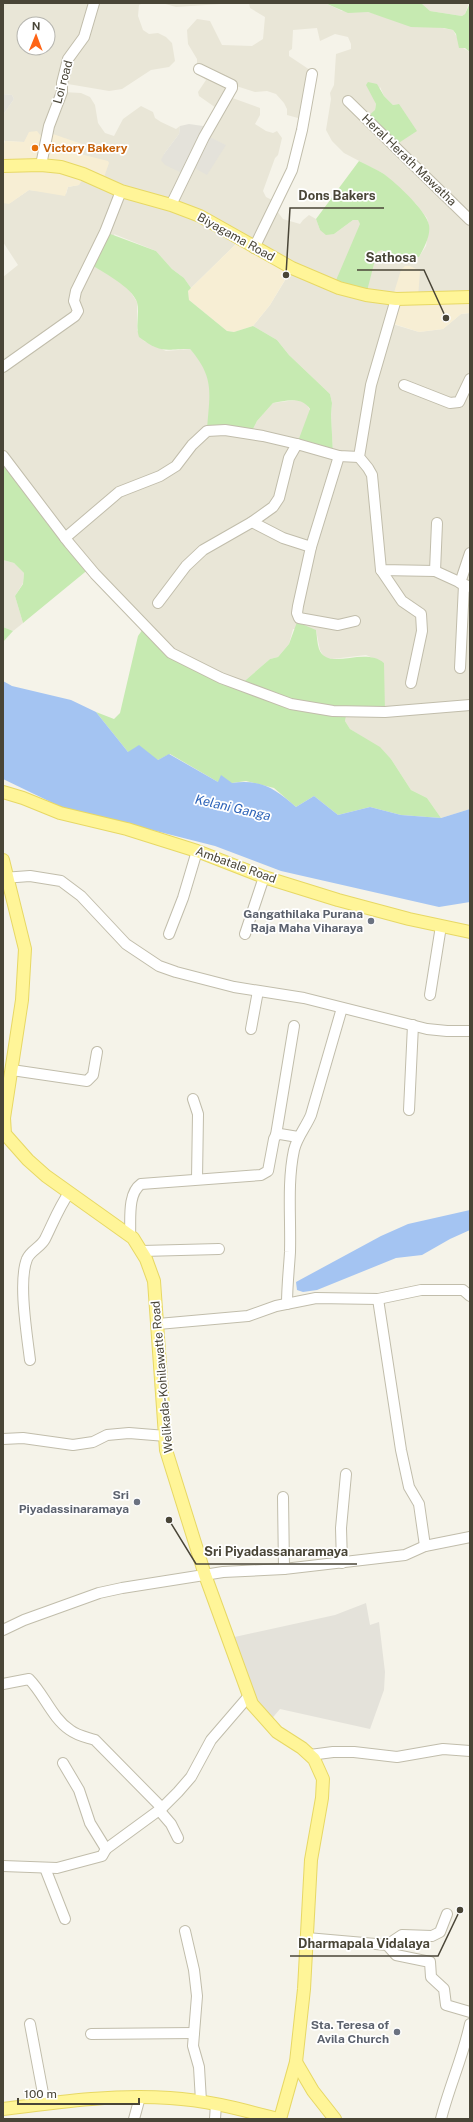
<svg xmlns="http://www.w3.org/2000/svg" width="473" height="2122" font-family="'Public Sans',sans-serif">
  <rect width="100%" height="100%" fill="#f5f3e9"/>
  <g fill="#e9e6d7" fill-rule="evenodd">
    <path d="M3 3H143L139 5 138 16 143 30 149 34 158 33 166 37 172 43 175 61 169 67 151 70 122 89 109 91 62 83 63 92 81 93 90 97 95 105 98 123 105 133 114 136 123 119 141 106 153 112 155 118 161 122 176 129 180 126 179 134 164 154 225 145 205 135 219 110 199 96 198 92 206 80 197 73V59L188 44 187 30 197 19 210 21 222 45 252 46 263 39 265 17 250 8 249 3H325L342 11 368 12 385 17 453 30 463 48 470 52V297L389 323 419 332 443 329 461 314 470 313V809L441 818 427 798 411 790 391 759 380 748 350 729 345 721 347 712 384 678V663L366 655 332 659 324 657 320 650 316 630 293 629 289 644 278 657 270 659 240 685 171 653 125 606 3 456V277L18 265 3 242V203H10L29 190 66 194 68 187 79 185 85 156 80 154 82 144 78 143 24 142 5 141 3 139V115L14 99 12 95 3 94ZM24 24H48V48H24ZM317 28 320 41 335 34 348 37 351 44V49L336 54 334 85 330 93 331 99 326 130 332 141 344 153 384 174 416 204 427 218 429 227 426 246 419 257 401 260 388 256 382 250 377 252 358 220H353L334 234 320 230 316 219 309 215 303 220 300 224 283 219 277 211 276 202 266 197 263 191 275 158 278 155 282 138 277 131 273 133 266 131 255 124 260 115V108L227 96 233 85 255 92 267 91 276 94 284 103 287 109V115L298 118 305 114 310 70 289 56V51L292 49 293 30ZM380 87 384 96 393 105 399 104 375 110 376 104 374 99ZM114 234 156 251 172 269 184 278 191 288 240 240 290 272 270 305 253 326 277 340 289 355 330 394 332 403 331 415 333 454 306 403 296 400 273 403 257 421 252 431 209 386V378L200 360 190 349 166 351 144 341 137 330V302L130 291Z"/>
    <polygon points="162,3 236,3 176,7"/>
    <polygon points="421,3 469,3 465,14 462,16 430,11"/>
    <polygon points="3,560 14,563 24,573 23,583 15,596 23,623 13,631 3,627"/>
  </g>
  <g fill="#f7eed4">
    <polygon points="37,131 45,141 47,132 82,144 80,154 108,161 109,163 102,183 85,176 79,185 68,187 65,196 29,190 9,204 3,203 3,147 5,141 24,142 29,132"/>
    <polygon points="238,242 292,268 270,305 253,326 234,332 227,331 189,300 188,291"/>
    <polygon points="405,266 410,266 420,271 418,298 470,297 470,313 461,314 443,329 419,332 391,323 392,299 401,270"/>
  </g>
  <g fill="#e4e2da">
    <polygon points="3,94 12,95 14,99 3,115"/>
    <polygon points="189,124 210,127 206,135 226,145 207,175 191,166 184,174 165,165 161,160 164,154 179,134 180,126"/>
    <polygon points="366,1603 370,1625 379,1622 385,1672 384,1690 370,1729 280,1709 269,1722 252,1698 230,1638 335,1615"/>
  </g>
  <g fill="#c6eab1">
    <polygon points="325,3 421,3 430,11 462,16 465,14 470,3 470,52 465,48 459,48 456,34 453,30 444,28 411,27 368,12 348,13"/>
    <polygon points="368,82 377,84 384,96 393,105 399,104 417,131 394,146 366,118 375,110 376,104 366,85"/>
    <path d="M359 161C367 165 376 169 384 174 396 183 426 210 429 225 431 235 424 248 419 257L395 261 382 250 377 252 366 295 334 285 360 224 358 220H353L334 234 326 235 320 230 316 219Z"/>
    <path d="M105 232 156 251 172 269 184 278 191 288 188 291 189 300 227 331 234 332 253 326 277 340 289 355 330 394 332 403 331 415 333 454 297 444 310 409C301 396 286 401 273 403L257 421 252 431H207C209 395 216 379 190 349 165 349 161 354 139 337 135 325 140 314 137 302 132 287 102 272 89 263Z"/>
    <polygon points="3,456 90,568 23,623 15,596 23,584 24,573 14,563 3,560"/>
    <path d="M297 622 316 630C317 636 317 643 319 649 328 672 364 646 384 663L385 712H347L345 721 350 729 380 747 391 759 411 790 427 798 441 818 401 815 370 807 338 815 314 796 296 807 274 788 246 781 232 783 218 782 170 754 158 760 128 752 96 712 114 719 120 713 138 636 145 626 171 653 240 685 270 659 278 657 289 644Z"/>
    <polygon points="3,627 13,631 3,642"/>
  </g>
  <g fill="#a4c4f2">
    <path d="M3 681 12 686 71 700 96 712 128 752 139 745 158 760 169 754 218 782 221 775 232 783C262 779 275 789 296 807L314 796 338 815 370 807 401 815 441 818 470 809V902L439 907 281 871 215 846 61 807 3 779Z"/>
    <polygon points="470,1210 470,1230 450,1239 422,1255 396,1258 317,1290 303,1292 297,1290 296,1282 381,1236 408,1224"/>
  </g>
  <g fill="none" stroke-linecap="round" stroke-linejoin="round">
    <g stroke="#c1bdab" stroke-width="12">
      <g id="minor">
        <polyline points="348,101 470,220"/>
        <polyline points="41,165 49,126 62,92 62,83 68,59 84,37 94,3"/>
        <polyline points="171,205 204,137 232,88 232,85 199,69"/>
        <polyline points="254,248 292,170 302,130 312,74"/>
        <polyline points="396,299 371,385 359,457 368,468 372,475 381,570 435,571 470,587"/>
        <polyline points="3,367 75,316 78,311 74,301 76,291 105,232 121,191"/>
        <polyline points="404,385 450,403 459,402 470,379"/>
        <polyline points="3,456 69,543 95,574 171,653 221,678 291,704 333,711 385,712 470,705"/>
        <polyline points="252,522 283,538 311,547 298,606 297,613 299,618 338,625 355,621"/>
        <polyline points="65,538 119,492 160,476 176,466 192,445 207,431 225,430 263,436 297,444"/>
        <polyline points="311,547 339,456"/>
        <polyline points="381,570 402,601 421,614 422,631 411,683"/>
        <polyline points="435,571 437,523"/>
        <polyline points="460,583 470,553"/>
        <polyline points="158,603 186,566 203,550 252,522 273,507 279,498 289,458 297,444 339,456 359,457"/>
        <polyline points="460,668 464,585"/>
        <polyline points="3,878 30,876 61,881 81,896 126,944 159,966 176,972 234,987 304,998 427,1029 447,1031 470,1031"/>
        <polyline points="169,934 183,898 197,851"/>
        <polyline points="245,934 264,877"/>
        <polyline points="430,995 441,926"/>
        <polyline points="251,1029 258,991"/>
        <polyline points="12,1070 87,1081 93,1075 97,1052"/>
        <polyline points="193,1099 198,1114 197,1179"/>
        <polyline points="409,1110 413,1025"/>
        <polyline points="276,1135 294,1026"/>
        <path d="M130 1236C131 1220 127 1194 141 1184L261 1175 268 1171 274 1139 276 1135 280 1134 298 1137"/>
        <polyline points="142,1251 219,1249"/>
        <polyline points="378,1299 401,1450 409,1487 419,1504 425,1546"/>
        <path d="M287 1304C287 1286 289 1269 290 1252 291 1218 287 1183 294 1150 297 1137 306 1127 311 1115L342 1008"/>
        <polyline points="158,1324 248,1316 276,1306 316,1298 378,1299 421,1290 463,1290 470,1296"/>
        <path d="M30 1360C27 1335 18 1281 27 1259 30 1251 41 1247 45 1239 53 1223 59 1207 69 1193"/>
        <polyline points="3,1439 23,1438 73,1445 93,1442 107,1435 129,1433 166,1436"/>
        <polyline points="283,1497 284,1569"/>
        <polyline points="342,1563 341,1528 346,1474"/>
        <polyline points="3,1630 24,1620 99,1593 122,1588 223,1572 284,1569 405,1555 425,1546 470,1537"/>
        <path d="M3 1684 29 1679C44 1694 52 1718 70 1730 78 1736 86 1737 95 1740L162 1808"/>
        <polyline points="310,1755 333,1752 354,1752 397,1757 443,1749 470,1751"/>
        <polyline points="63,1763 79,1790 90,1823 106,1849"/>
        <polyline points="159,1810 171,1824 178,1838"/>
        <polyline points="3,1866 57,1868 102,1856 106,1849 162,1808 178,1792 191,1777 211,1740 248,1697"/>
        <polyline points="45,1868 65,1919"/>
        <polyline points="185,1931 194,1970 197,1996 193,2046 199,2067 201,2101"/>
        <polyline points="307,1938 387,1945 396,1955 430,1962 431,1977 444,1989 446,2005 470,2012"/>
        <polyline points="387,1945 402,1935 432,1936 440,1932 447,1914"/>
        <polyline points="30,2024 45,2104"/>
        <polyline points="91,2034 194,2033"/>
        <polyline points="134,2119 140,2097"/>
        <polyline points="215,2119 216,2104"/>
        <path d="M441 2119C449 2087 463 2057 470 2024"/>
      </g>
    </g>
    <g stroke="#e7d865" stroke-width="14">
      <g id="major">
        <polyline points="3,166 41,165 61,167 83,174 121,191 171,205 200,216 292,268 339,288 366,295 396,299 470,297"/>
        <polyline points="3,792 23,798 60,813 127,829 197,851 264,877 338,900 409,919 470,932"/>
        <polyline points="3,860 25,949 22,1000 4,1118 5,1134 28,1160 46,1176 133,1238 146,1259 154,1281 166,1450 205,1575 252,1704 277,1732 302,1748 314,1759 323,1779 322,1798 311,1860 304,1989 296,2062 280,2119"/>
        <polyline points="296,2062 313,2091 335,2119"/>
        <path d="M3 2109C58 2102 115 2094 170 2098 207 2100 243 2110 278 2119"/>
      </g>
    </g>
    <use href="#minor" stroke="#fff" stroke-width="10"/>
    <use href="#major" stroke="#fff598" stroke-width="12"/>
  </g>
  <circle fill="#e8710a" stroke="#fff" stroke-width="1.5" cx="35" cy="148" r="4"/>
  <g fill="#6b7280" stroke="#fff" stroke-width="1.5">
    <circle cx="371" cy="921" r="4"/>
    <circle cx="137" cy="1502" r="4"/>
    <circle cx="397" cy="2032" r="4"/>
  </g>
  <g text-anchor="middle" stroke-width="3.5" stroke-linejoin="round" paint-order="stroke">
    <g font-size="12" fill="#494537" stroke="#fff">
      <text transform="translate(63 82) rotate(-75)" y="4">Loi road</text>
      <text transform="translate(409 160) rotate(44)" y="4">Heral Herath Mawatha</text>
      <text transform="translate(236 237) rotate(29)" y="4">Biyagama Road</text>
      <text transform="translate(236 865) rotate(20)" y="4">Ambatale Road</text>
      <text transform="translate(162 1377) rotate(-95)" y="4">Welikada-Kohilawatte Road</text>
    </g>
    <g font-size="12" font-weight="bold" fill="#c56008" stroke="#fff" text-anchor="start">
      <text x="43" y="152">Victory Bakery</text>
    </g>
    <g font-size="12" font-weight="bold" fill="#5b616d" stroke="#fff" text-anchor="end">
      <text x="363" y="918">Gangathilaka Purana<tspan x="363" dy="14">Raja Maha Viharaya</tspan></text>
      <text x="129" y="1499">Sri<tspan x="129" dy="14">Piyadassinaramaya</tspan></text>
      <text x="389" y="2029">Sta. Teresa of<tspan x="389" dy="14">Avila Church</tspan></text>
    </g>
    <g font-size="13" font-style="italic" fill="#2d63b8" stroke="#fff">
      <text transform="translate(233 807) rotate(13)" y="5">Kelani Ganga</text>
    </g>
  </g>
  <path fill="none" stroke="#494537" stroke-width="1.5" d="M286 275L290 208H384M446 318L424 270H357M169 1520L196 1564H357M460 1910L438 1956H290"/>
  <g fill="#494537" stroke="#fff" stroke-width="1.5">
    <circle cx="286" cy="275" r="4"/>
    <circle cx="446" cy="318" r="4"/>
    <circle cx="169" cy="1520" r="4"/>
    <circle cx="460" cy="1910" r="4"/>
  </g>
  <g font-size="13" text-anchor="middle" font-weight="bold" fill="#494537" stroke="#fff" stroke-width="3.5" stroke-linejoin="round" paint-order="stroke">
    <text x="337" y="200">Dons Bakers</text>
    <text x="391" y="262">Sathosa</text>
    <text x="276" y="1556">Sri Piyadassanaramaya</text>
    <text x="364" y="1948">Dharmapala Vidalaya</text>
  </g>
  <rect width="473" height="2122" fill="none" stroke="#494537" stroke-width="8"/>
  <g transform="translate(36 36) rotate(1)"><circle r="19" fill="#ffffff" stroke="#b6b5af"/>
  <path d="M0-3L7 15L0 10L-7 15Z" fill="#fe6416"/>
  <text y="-6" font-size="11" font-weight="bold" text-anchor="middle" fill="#494537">N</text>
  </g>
  <path d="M18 2098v6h121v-6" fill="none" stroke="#494537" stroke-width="2"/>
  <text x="24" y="2098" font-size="12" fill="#494537" stroke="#ffffff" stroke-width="3" paint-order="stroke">100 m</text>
</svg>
